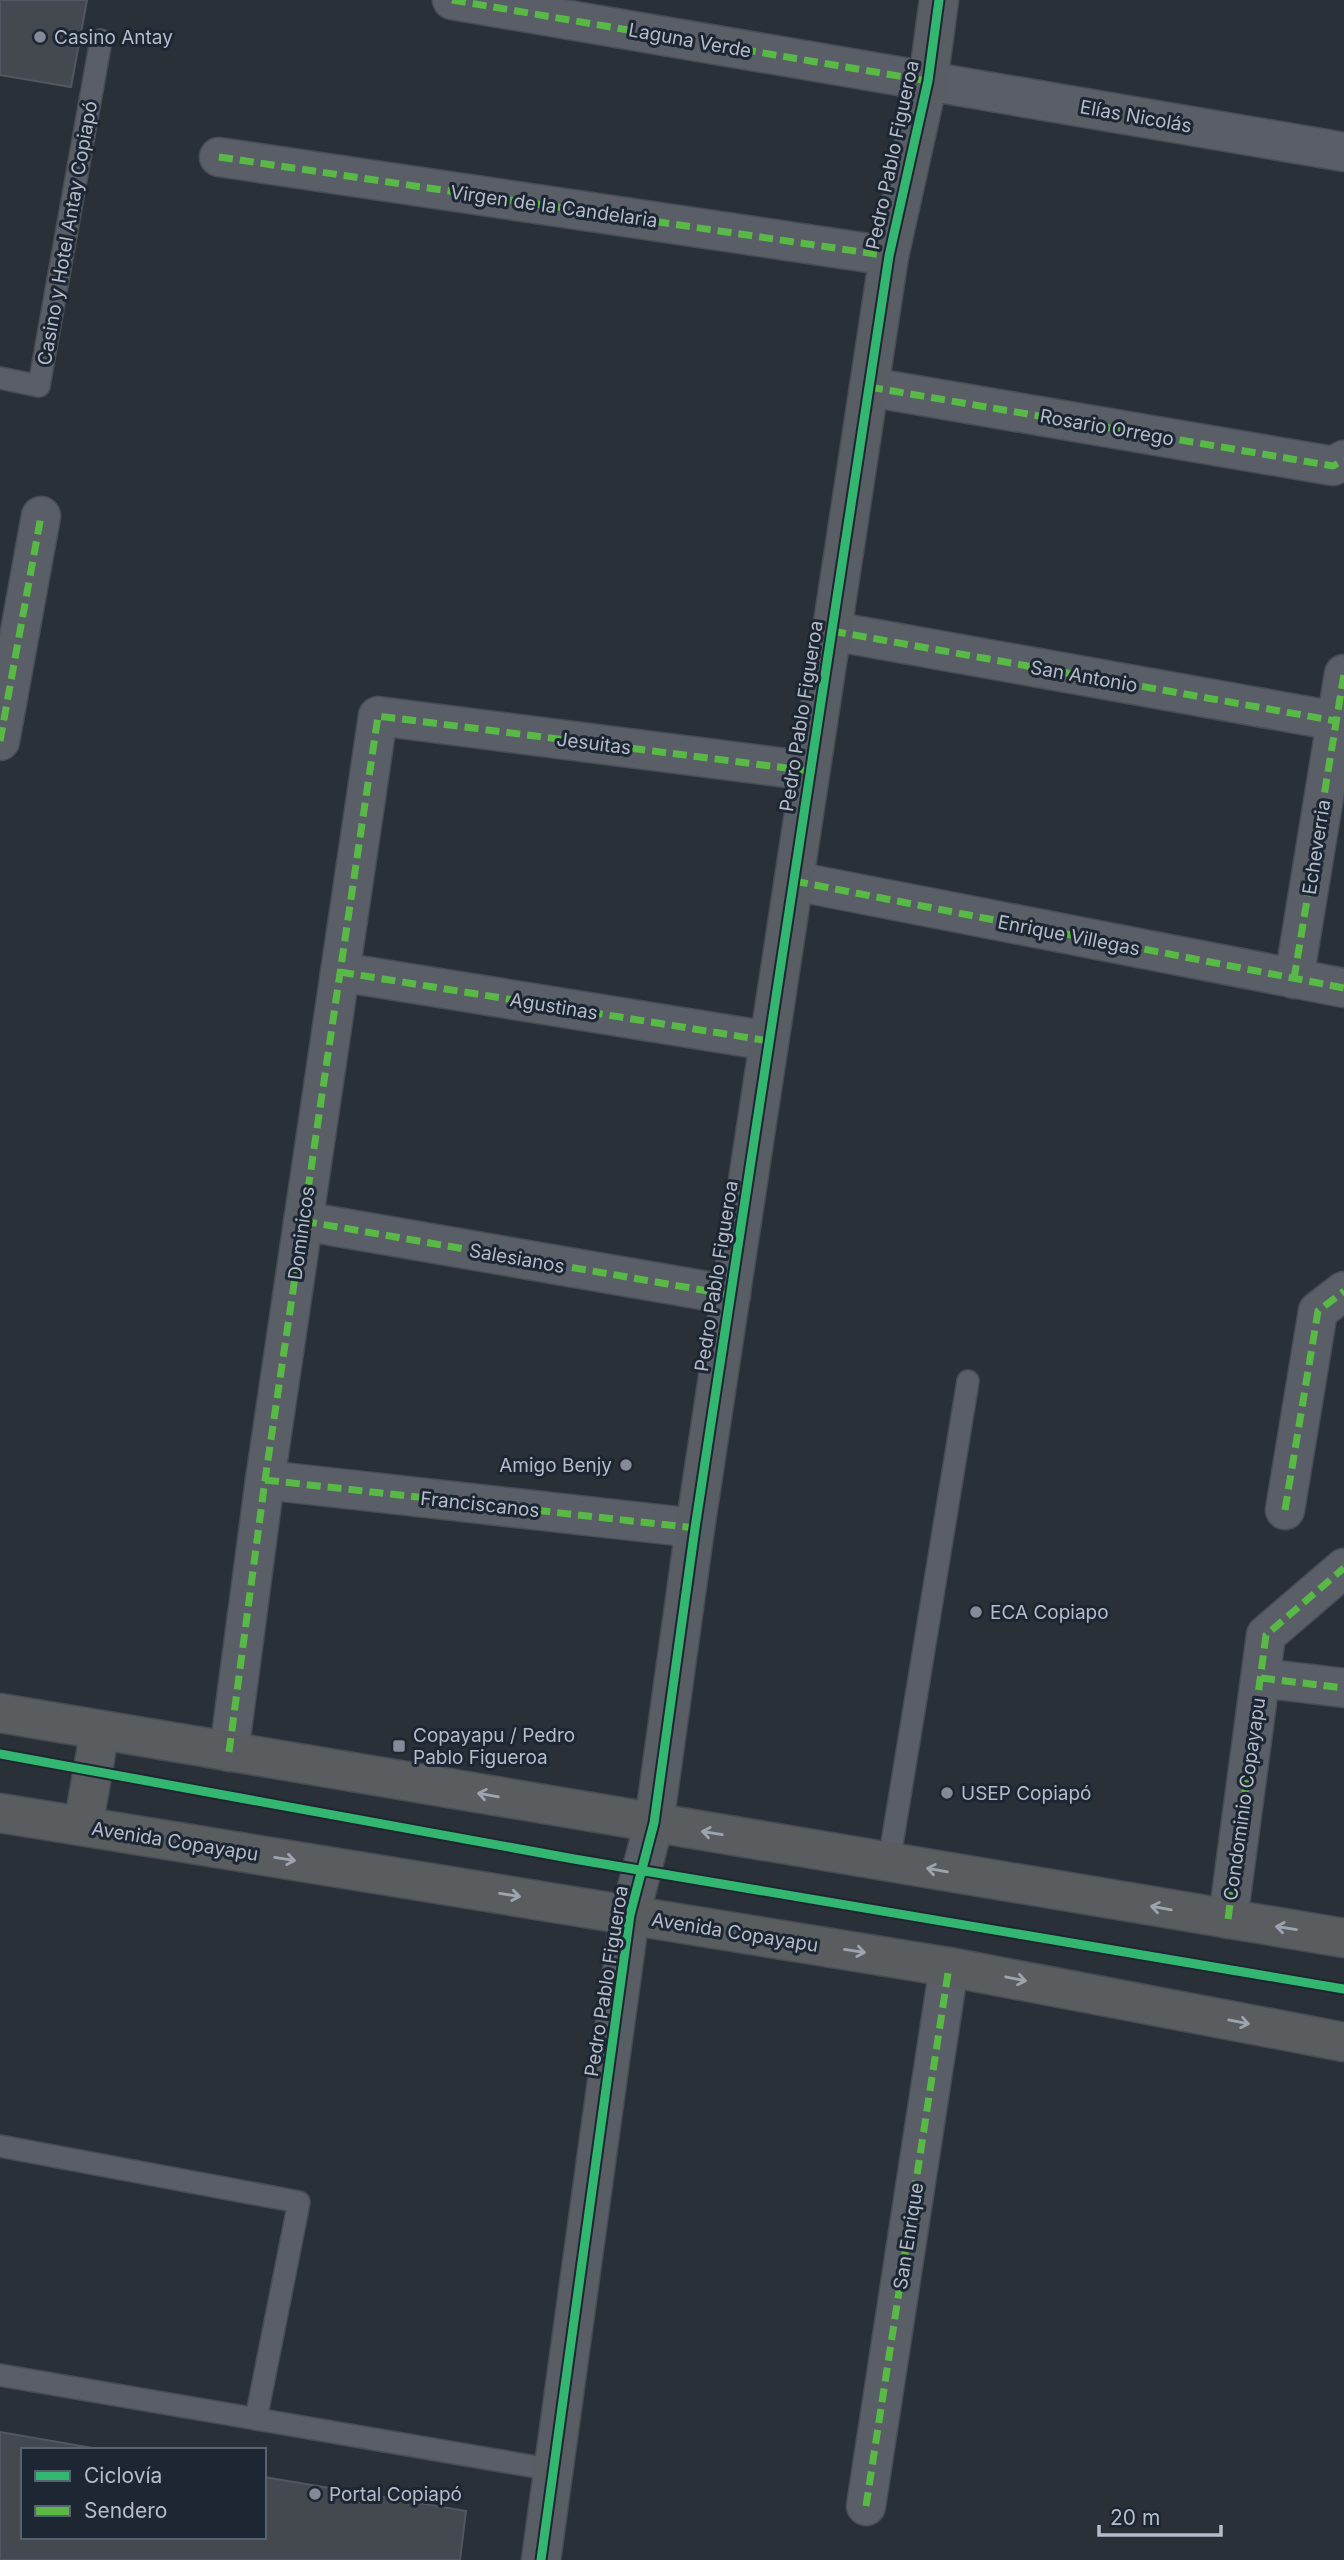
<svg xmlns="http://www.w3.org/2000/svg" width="1344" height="2560" font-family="Inter,sans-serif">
  <rect width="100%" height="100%" fill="#2a3038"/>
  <g fill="#444950" stroke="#52575f" stroke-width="2">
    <polygon points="0,0 87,0 71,87 0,75"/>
    <polygon points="0,2432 104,2450 23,2450 23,2537 264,2537 264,2477 466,2511 460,2560 0,2560"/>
  </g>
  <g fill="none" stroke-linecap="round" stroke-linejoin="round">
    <g stroke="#484c53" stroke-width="24">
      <g id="lane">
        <polyline points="0,378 39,386 101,40"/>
        <polyline points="889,1862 968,1381"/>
        <polyline points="0,2146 299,2202 256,2419"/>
        <polyline points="0,2375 554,2470"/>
      </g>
    </g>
    <g stroke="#484c53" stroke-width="41">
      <g id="street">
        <polyline points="452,0 1344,152"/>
        <polyline points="219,157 889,256"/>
        <polyline points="869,387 1333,466 1344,460"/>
        <polyline points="832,631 1336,721"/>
        <polyline points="0,741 41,516"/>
        <polyline points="794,881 1344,988"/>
        <polyline points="340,972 769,1041"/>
        <polyline points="1294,979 1344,674"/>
        <polyline points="303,1221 731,1295"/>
        <polyline points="265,1480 695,1528"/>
        <polyline points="1285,1510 1318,1311 1344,1291"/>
        <polyline points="1261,1678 1344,1688"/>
        <polyline points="229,1752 265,1480 378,716 810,771"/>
        <polyline points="1228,1919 1266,1635 1344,1568"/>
        <polyline points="866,2506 949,1967"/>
      </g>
    </g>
    <g stroke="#484c53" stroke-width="41">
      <polyline id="secondary" points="541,2560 630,1915 654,1823 695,1528 889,256 928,81 939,0"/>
    </g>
    <g stroke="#474c53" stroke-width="41">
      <g id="highway">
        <polyline points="0,1713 1344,1938"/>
        <polyline points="0,1813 949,1967 1344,2042"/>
        <polyline points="83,1826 100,1730"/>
      </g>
    </g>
    <use href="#lane" stroke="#5a5e66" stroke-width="21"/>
    <use href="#street" stroke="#5a5e66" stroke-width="38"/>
    <use href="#secondary" stroke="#595d64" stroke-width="38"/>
    <use href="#highway" stroke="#5a5d60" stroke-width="38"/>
    <g stroke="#58b947" stroke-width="7" stroke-dasharray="14 7" stroke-linecap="butt">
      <polyline points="452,0 928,81"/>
      <polyline points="219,157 889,256"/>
      <polyline points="869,387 1333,466 1344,460"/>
      <polyline points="832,631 1336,721"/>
      <polyline points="0,741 41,516"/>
      <polyline points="794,881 1344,988"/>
      <polyline points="340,972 769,1041"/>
      <polyline points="1294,979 1344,674"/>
      <polyline points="303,1221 731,1295"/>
      <polyline points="265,1480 695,1528"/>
      <polyline points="1285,1510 1318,1311 1344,1291"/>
      <polyline points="1261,1678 1344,1688"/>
      <polyline points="229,1752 265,1480 378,716 810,771"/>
      <polyline points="1228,1919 1266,1635 1344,1568"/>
      <polyline points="866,2506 949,1967"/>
    </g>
    <g stroke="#1d2633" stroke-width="13">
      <g id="cycleway">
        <polyline points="0,1754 574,1859 1344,1989"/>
        <polyline points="541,2560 630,1915 654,1823 695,1528 889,256 928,81 939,0"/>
      </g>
    </g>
    <use href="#cycleway" stroke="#33b770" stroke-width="9"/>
  </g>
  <defs><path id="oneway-shaft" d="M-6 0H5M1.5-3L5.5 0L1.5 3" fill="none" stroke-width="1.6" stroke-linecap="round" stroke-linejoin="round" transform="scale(1.75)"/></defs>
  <g stroke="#9ea4af">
    <use href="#oneway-shaft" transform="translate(488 1795) rotate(-170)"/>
    <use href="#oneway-shaft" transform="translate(712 1833) rotate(-171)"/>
    <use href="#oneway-shaft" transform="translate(285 1859) rotate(9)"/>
    <use href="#oneway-shaft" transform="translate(937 1870) rotate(-170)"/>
    <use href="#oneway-shaft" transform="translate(510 1895) rotate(9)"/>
    <use href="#oneway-shaft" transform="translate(1161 1908) rotate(-170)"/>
    <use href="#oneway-shaft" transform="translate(1286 1928) rotate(-171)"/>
    <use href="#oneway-shaft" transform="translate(855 1951) rotate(9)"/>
    <use href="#oneway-shaft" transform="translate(1016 1979) rotate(11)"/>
    <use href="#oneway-shaft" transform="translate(1239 2022) rotate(11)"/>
  </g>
  <g fill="#848b96" stroke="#1d2633" stroke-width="2.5">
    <circle cx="40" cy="37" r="7"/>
    <circle cx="626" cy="1465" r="7"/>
    <circle cx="976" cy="1612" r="7"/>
    <rect x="392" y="1739" width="14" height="14" rx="3.5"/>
    <circle cx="947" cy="1793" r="7"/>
    <circle cx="315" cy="2494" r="7"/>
  </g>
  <g text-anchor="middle" stroke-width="6" stroke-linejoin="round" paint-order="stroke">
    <g font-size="19" fill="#b4bcc9" stroke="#1d2633" text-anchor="start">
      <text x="54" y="44">Casino Antay</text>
      <text x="612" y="1472" text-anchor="end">Amigo Benjy</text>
      <text x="990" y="1619">ECA Copiapo</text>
      <text x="413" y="1742">Copayapu / Pedro<tspan x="413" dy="22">Pablo Figueroa</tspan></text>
      <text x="961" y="1800">USEP Copiapó</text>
      <text x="329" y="2501">Portal Copiapó</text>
    </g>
    <g font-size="19" fill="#b4bcc9" stroke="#1d2633">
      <text transform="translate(690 40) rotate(10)" y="7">Laguna Verde</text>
      <text transform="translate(1136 116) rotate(10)" y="7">Elías Nicolás</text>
      <text transform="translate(892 155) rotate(-78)" y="7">Pedro Pablo Figueroa</text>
      <text transform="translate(554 206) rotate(8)" y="7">Virgen de la Candelaria</text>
      <text transform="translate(67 233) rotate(-80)" y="7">Casino y Hotel Antay Copiapó</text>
      <text transform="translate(1107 427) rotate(10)" y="7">Rosario Orrego</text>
      <text transform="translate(1084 676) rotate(10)" y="7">San Antonio</text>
      <text transform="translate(801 716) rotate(-81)" y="7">Pedro Pablo Figueroa</text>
      <text transform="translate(594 743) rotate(7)" y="7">Jesuitas</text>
      <text transform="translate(1316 847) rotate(-81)" y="7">Echeverria</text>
      <text transform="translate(1069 935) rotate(11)" y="7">Enrique Villegas</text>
      <text transform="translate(554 1006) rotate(9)" y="7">Agustinas</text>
      <text transform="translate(301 1233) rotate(-82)" y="7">Dominicos</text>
      <text transform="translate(517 1258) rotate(10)" y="7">Salesianos</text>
      <text transform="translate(716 1276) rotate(-81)" y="7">Pedro Pablo Figueroa</text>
      <text transform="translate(480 1504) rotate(6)" y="7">Franciscanos</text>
      <text transform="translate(1244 1799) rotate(-82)" y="7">Condominio Copayapu</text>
      <text transform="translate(175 1841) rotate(9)" y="7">Avenida Copayapu</text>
      <text transform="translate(735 1932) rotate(9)" y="7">Avenida Copayapu</text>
      <text transform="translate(606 1981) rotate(-81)" y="7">Pedro Pablo Figueroa</text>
      <text transform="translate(908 2236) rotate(-81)" y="7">San Enrique</text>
    </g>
  </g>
  <rect x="21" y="2448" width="245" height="91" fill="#1d2633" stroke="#59626f" stroke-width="2"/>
  <rect x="35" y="2471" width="35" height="10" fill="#33b770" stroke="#59626f" stroke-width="2"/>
  <text x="84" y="2483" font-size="21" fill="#b4bcc9">Ciclovía</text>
  <rect x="35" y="2506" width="35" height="10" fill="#58b947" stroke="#59626f" stroke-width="2"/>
  <text x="84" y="2518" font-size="21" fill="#b4bcc9">Sendero</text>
  <path d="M1099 2525v10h122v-10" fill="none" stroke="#b4bcc9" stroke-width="3.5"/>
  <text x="1110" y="2525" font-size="21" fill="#b4bcc9" stroke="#1d2633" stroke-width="5" paint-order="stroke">20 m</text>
</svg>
